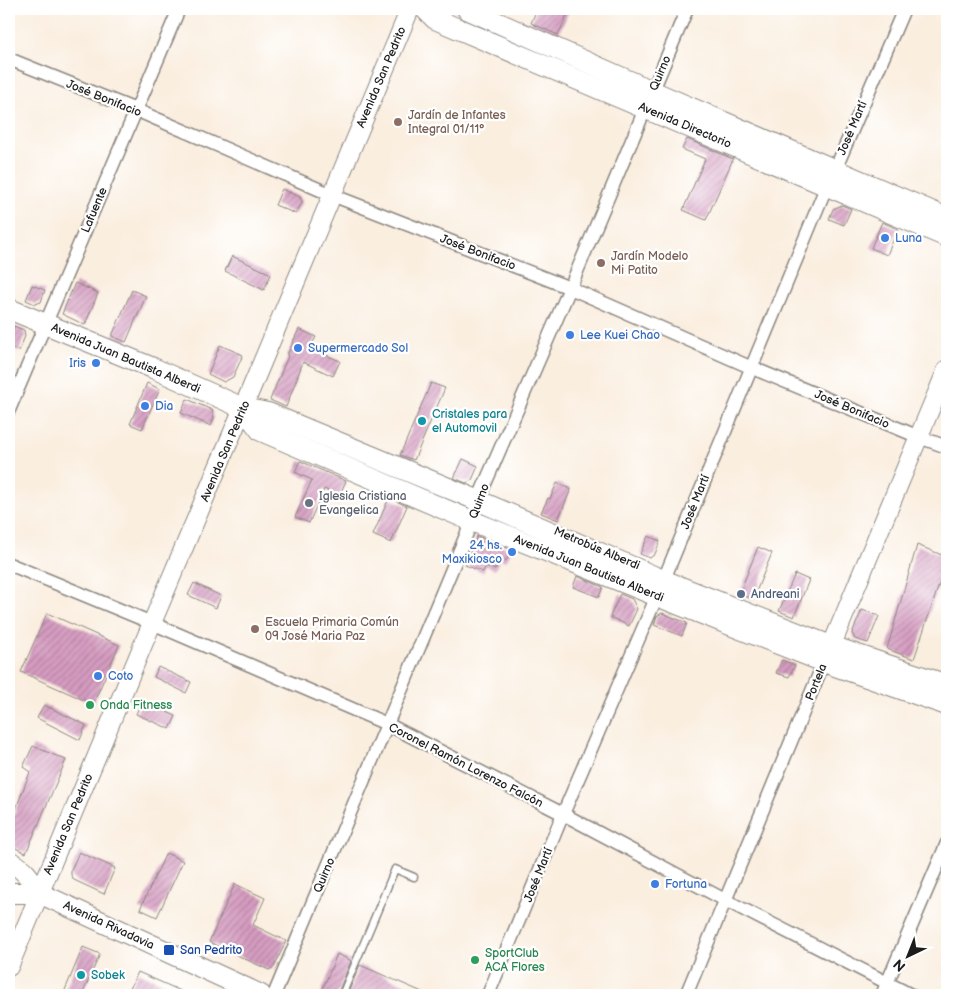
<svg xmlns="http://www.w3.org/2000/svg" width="956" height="1004" font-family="'Balsamiq Sans',sans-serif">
  <defs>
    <pattern id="building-hatch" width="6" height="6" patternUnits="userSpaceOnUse" patternTransform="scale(1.25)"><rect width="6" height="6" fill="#d69cc1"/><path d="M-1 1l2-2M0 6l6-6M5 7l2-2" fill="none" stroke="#ad7e9c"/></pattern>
  </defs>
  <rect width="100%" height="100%" fill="#fff"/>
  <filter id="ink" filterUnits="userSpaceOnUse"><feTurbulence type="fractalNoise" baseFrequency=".02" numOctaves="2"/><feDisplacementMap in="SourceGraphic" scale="10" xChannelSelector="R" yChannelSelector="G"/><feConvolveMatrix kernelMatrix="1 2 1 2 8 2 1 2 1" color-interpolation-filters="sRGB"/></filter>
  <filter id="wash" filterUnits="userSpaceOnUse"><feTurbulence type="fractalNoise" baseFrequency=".0096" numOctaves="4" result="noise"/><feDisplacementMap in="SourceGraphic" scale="20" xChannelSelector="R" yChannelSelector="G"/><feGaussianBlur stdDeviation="1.12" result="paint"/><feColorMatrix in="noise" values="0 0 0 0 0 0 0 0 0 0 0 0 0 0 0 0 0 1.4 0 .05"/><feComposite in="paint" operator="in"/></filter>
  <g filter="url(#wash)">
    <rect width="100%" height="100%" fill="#faeedf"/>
    <g id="blocks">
      <g fill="url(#building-hatch)">
        <polygon points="537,9 570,9 558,35 531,23"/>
        <polygon points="687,139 733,159 706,220 683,210 705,159 682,149"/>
        <polygon points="282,189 300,197 302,202 296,214 275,205"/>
        <polygon points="842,205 851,209 844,225 829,219 833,209"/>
        <polygon points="882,222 898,229 887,255 871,248"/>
        <polygon points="232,256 271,274 264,290 225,271"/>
        <polygon points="75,283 98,293 85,325 62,314"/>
        <polygon points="32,285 45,290 41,302 35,304 26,300"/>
        <polygon points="132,290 146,296 126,342 112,336"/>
        <polygon points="14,326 24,330 25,336 19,351 9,347 9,340"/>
        <polygon points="299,329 316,337 310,348 340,361 333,376 303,362 286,407 270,400 288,356 287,355"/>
        <polygon points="220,345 243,355 233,377 224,382 208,374"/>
        <polygon points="147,383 160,389 142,429 130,424"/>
        <polygon points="431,383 445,388 414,460 400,455"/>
        <polygon points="187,399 212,410 214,418 211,426 181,413"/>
        <polygon points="463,459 478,466 472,480 466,483 454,478"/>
        <polygon points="300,461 346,481 339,496 324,489 309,523 295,517 312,480 295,472"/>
        <polygon points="557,483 571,489 558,520 541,513 548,498 550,499"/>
        <polygon points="389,498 407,506 391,543 373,535"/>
        <polygon points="477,536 512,550 506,561 500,559 495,570 486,566 483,572 465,565"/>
        <polygon points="648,536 660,541 655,554 650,558 640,554"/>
        <polygon points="917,545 947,557 947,561 914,659 887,649"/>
        <polygon points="758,547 772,553 753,599 739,594"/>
        <polygon points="795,574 809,580 794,617 779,611"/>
        <polygon points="577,576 603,587 599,597 573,587"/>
        <polygon points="194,583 221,596 216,608 188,595"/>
        <polygon points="620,594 632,599 637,609 629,626 610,617"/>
        <polygon points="862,610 879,616 868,643 855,639 852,633"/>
        <polygon points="47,613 119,645 93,704 21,672"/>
        <polygon points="662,613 687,623 682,636 654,625 657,616"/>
        <polygon points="782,660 795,665 789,677 776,673"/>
        <polygon points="158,667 191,682 186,693 154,677"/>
        <polygon points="142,701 176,716 170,729 136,714"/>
        <polygon points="44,705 86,725 80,740 37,718"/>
        <polygon points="33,746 66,760 26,853 9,845 9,827 30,772 23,767"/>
        <polygon points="79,852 115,868 104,894 74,880 71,875 71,870"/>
        <polygon points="166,853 183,861 157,917 140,909"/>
        <polygon points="235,884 265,898 253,925 286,941 274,967 269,970 209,942"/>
        <polygon points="83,947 100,954 82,995 63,995"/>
        <polygon points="337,954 350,960 351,961 337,995 326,995 321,993"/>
        <polygon points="360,965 429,995 347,995"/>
        <polygon points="138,972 190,995 127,995"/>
      </g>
    </g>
  </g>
  <g filter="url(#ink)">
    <use href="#blocks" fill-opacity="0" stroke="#8b857e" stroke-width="1"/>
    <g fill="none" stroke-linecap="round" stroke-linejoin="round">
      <g stroke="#8b857e" stroke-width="9">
        <polyline id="lane" points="342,995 395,869 414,877"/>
      </g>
      <g stroke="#8b857e" stroke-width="15">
        <g id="street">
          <polyline points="9,59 136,110 332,195 570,288 750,367 919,437 947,447"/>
          <polyline points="9,410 179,9"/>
          <polyline points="9,564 152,623 387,724 563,814 725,900 911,995"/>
          <polyline points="274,995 472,521 478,500 570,288 687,9"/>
          <polyline points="488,995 563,814 657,596 827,185 835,170 904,9"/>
          <polyline points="686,995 824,662"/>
          <polyline points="882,995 947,843"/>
        </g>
      </g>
      <g stroke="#8b857e" stroke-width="20">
        <g id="secondary">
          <polyline points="826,659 947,369"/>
          <polyline points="9,967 152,623 243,408 410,9"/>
        </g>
      </g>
      <g stroke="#8b857e" stroke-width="22">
        <g id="primary">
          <polyline points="425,9 435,19 947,237"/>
          <polyline points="467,9 652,91 947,218"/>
          <polyline points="9,309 153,368 243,408 268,413 465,495 663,580 831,646 947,685"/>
          <polyline points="243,408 261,431 472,521 657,596 824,662 947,705"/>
          <path d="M9 861C25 869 30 878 39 893"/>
          <polyline points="9,893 39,893 261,995"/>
        </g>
      </g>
      <use href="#lane" stroke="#fff" stroke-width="6"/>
      <use href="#street" stroke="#fff" stroke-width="12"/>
      <use href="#secondary" stroke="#fff" stroke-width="18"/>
      <use href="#primary" stroke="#fff" stroke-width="20"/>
    </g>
  </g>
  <g fill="#8d6e63" stroke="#fff" stroke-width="2">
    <circle cx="398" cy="122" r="5"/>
    <circle cx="601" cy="263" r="5"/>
    <circle cx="255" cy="629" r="5"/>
  </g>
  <g fill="#3f7fe0" stroke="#fff" stroke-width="2">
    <circle cx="885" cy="238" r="5"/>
    <circle cx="570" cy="335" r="5"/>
    <circle cx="298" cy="348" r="5"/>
    <circle cx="96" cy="363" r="5"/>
    <circle cx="145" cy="406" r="5"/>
    <circle cx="512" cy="552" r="5"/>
    <circle cx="98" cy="676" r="5"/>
    <circle cx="655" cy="884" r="5"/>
  </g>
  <g fill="#0f9aa8" stroke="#fff" stroke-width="2">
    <circle cx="422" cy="421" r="5"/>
    <circle cx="81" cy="975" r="5"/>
  </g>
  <circle fill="#6b7280" stroke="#fff" stroke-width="2" cx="309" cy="503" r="5"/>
  <circle fill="#5c6f8a" stroke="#fff" stroke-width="2" cx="741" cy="594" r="5"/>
  <g fill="#2e9e5b" stroke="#fff" stroke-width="2">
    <circle cx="90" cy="705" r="5"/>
    <circle cx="475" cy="960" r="5"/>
  </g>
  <rect fill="#1a4fb4" stroke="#fff" stroke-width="2" x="163" y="944" width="12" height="12" rx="2.5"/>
  <g text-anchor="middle" stroke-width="4.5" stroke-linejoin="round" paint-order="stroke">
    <g font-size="12" fill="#1c1c1c" stroke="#fff">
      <text transform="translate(660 73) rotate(-67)" y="4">Quirno</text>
      <text transform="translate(381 77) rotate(-67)" y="4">Avenida San Pedrito</text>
      <text transform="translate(104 98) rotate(22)" y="4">José Bonifacio</text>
      <text transform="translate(685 125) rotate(23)" y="4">Avenida Directorio</text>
      <text transform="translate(852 128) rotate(-67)" y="4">José Martí</text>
      <text transform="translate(94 210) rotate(-67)" y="4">Lafuente</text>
      <text transform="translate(478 252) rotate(21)" y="4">José Bonifacio</text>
      <text transform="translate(126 358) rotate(23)" y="4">Avenida Juan Bautista Alberdi</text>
      <text transform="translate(852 409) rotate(23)" y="4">José Bonifacio</text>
      <text transform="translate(225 451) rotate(-67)" y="4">Avenida San Pedrito</text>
      <text transform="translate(479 501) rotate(-69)" y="4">Quirno</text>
      <text transform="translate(695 502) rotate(-68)" y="4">José Martí</text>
      <text transform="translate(597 548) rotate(23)" y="4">Metrobús Alberdi</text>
      <text transform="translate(589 568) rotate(22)" y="4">Avenida Juan Bautista Alberdi</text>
      <text transform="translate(816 682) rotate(-68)" y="4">Portela</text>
      <text transform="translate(466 765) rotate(27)" y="4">Coronel Ramón Lorenzo Falcón</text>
      <text transform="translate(68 824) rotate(-67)" y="4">Avenida San Pedrito</text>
      <text transform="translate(324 875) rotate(-67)" y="4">Quirno</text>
      <text transform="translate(538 875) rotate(-68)" y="4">José Martí</text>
      <text transform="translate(109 925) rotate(25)" y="4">Avenida Rivadavia</text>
    </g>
    <g font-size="12" fill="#785e54" stroke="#fff" text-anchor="start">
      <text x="408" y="119">Jardín de Infantes<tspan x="408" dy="14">Integral 01/11°</tspan></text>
      <text x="611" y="260">Jardín Modelo<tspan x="611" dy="14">Mi Patito</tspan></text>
      <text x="265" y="626">Escuela Primaria Común<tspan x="265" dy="14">09 José Maria Paz</tspan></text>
    </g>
    <g font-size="12" fill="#366cbe" stroke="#fff" text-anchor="start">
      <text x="895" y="242">Luna</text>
      <text x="580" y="339">Lee Kuei Chao</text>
      <text x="308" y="352">Supermercado Sol</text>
      <text x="86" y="367" text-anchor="end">Iris</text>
      <text x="155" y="410">Dia</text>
      <text x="502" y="549" text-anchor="end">24 hs.<tspan x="502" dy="14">Maxikiosco</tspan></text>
      <text x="108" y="680">Coto</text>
      <text x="665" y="888">Fortuna</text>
    </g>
    <g font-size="12" fill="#0d838f" stroke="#fff" text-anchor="start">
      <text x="432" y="418">Cristales para<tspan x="432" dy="14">el Automovil</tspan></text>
      <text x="91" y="979">Sobek</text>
    </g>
    <g font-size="12" fill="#5b616d" stroke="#fff" text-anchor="start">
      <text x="319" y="500">Iglesia Cristiana<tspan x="319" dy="14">Evangelica</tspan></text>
    </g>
    <g font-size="12" fill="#4e5e75" stroke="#fff" text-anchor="start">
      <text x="751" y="598">Andreani</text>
    </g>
    <g font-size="12" fill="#27864d" stroke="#fff" text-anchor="start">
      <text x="100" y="709">Onda Fitness</text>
      <text x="485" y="957">SportClub<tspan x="485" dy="14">ACA Flores</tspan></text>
    </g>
    <g font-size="12" fill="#164399" stroke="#fff" text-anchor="start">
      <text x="180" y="954">San Pedrito</text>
    </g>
  </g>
  <rect width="956" height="1004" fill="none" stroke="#fff" stroke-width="30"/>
  <g transform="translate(908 956) rotate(223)" stroke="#ffffff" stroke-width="4" paint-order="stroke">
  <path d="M0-4L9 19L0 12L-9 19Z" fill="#1c1c1c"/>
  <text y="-8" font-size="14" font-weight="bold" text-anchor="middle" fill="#1c1c1c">N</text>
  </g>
</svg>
